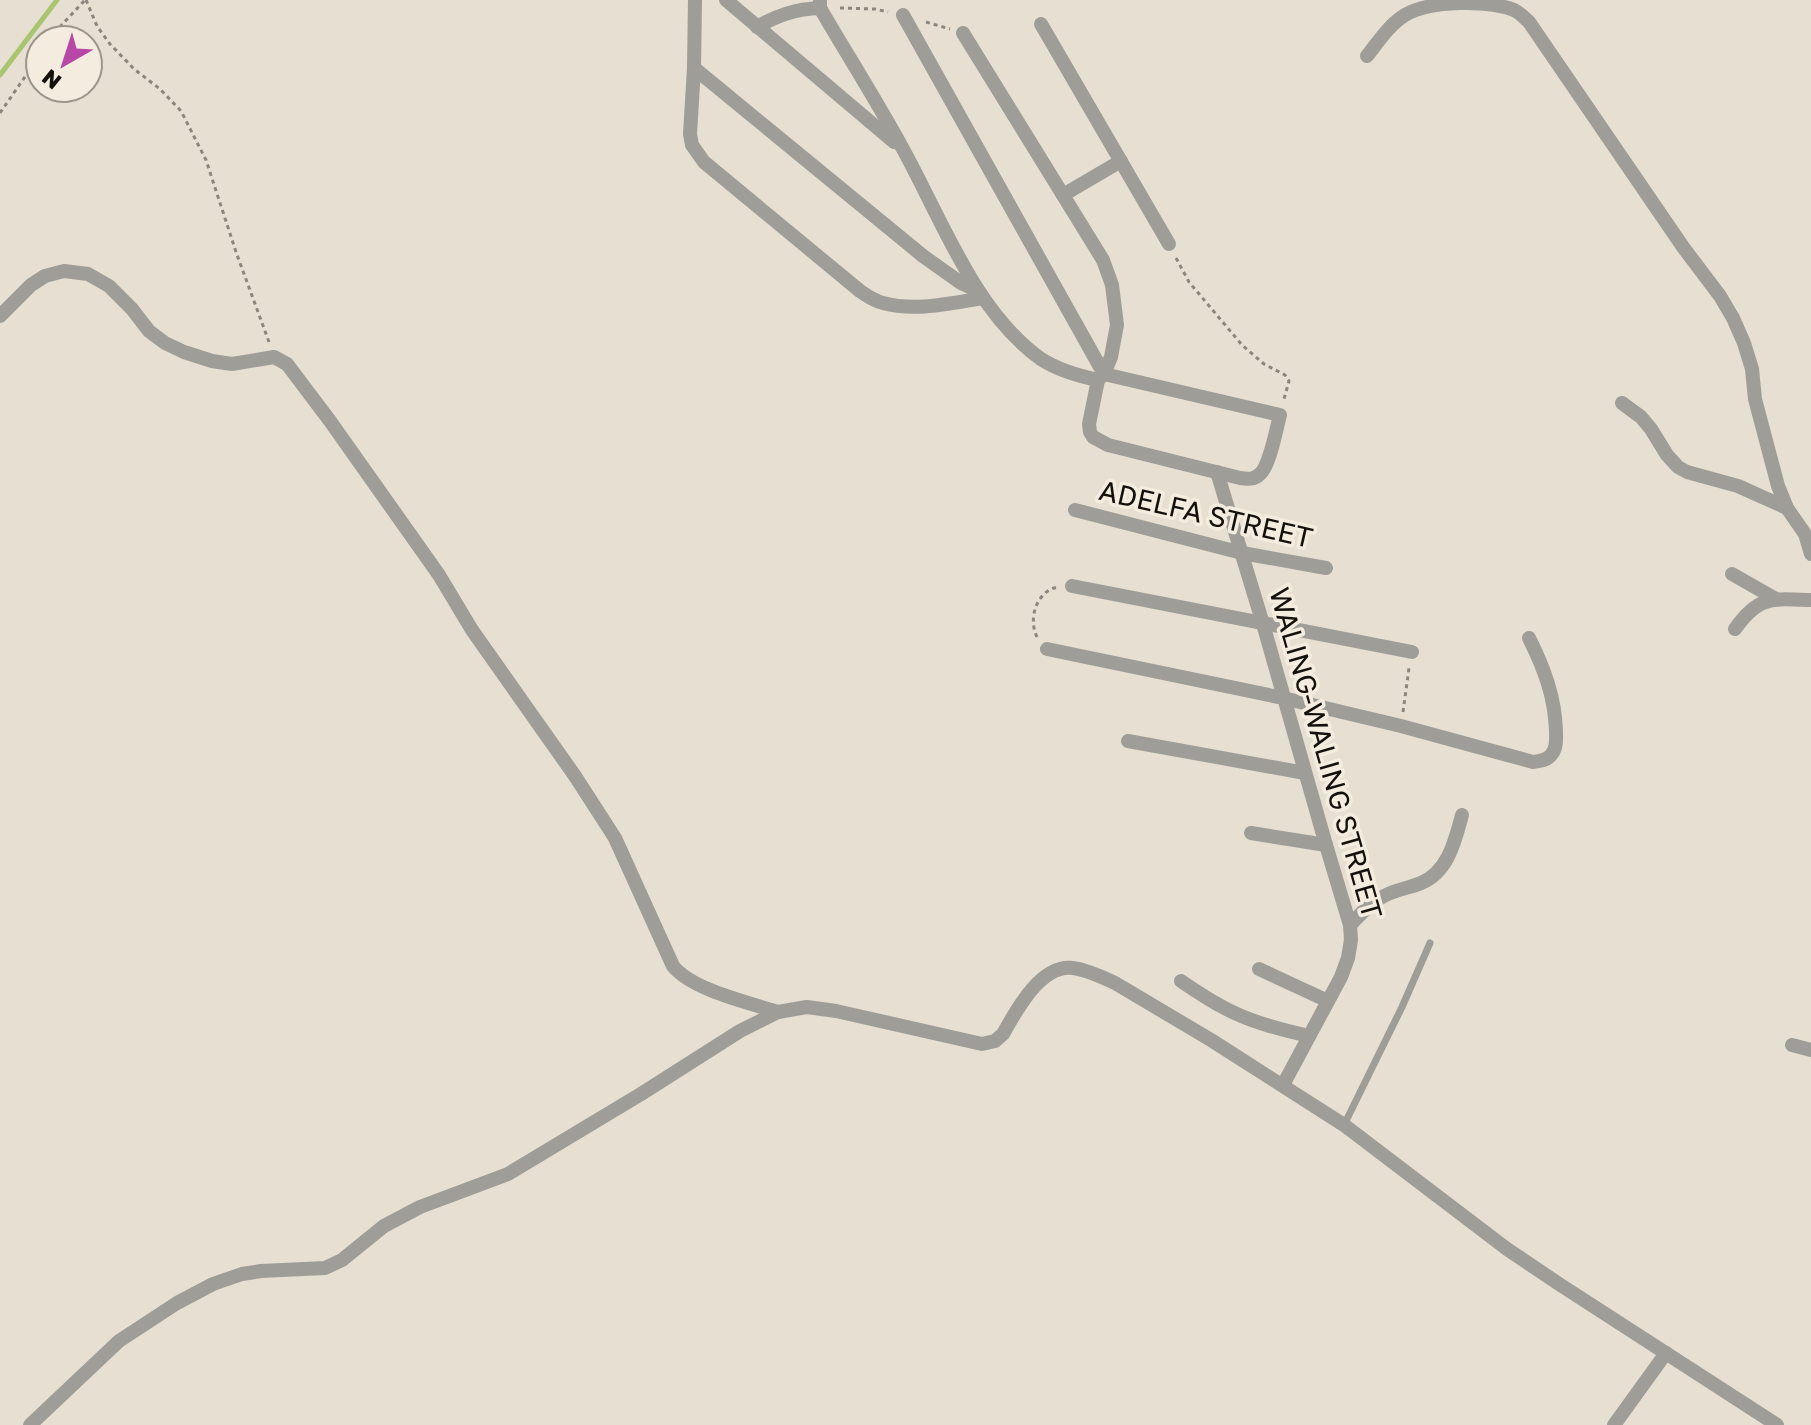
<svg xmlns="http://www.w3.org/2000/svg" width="1811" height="1425" font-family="'Golos Text',sans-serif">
  <rect width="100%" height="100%" fill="#e6dfd2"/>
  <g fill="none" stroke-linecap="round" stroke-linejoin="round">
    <polyline stroke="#aac570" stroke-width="5" points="0,75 57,0"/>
    <g stroke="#8b867d" stroke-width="3" stroke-dasharray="4 4" stroke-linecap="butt">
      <polyline points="86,0 97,26 110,44 134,69 160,89 181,111 206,160 236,252 269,342"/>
      <polyline points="840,8 875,9 888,12"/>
      <polyline points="926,22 950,29"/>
      <polyline points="50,40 57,30 85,0"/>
      <polyline points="0,113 40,55"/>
      <polyline points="1176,258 1189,282 1242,345 1264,364 1285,375 1289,381 1284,399"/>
      <path d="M1037 637C1028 619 1036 591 1058 587"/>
      <polyline points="1403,712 1409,668"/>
    </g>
    <polyline stroke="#9e9d97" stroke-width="7" points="1344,1125 1402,1007 1430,943"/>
    <g stroke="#9e9d97" stroke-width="14">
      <path d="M695 0 694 68 690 134 692 145 704 162 860 291C867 296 875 301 883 303 915 312 951 303 983 298"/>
      <polyline points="726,0 894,142"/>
      <path d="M820 0V8C848 56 878 103 904 151 942 220 975 312 1041 359 1058 370 1079 376 1098 380"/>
      <path d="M903 15 1104 374 1280 415C1276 430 1270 465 1260 474 1254 480 1247 479 1240 478L1108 445 1093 437 1090 432 1089 424 1098 380 1104 374 1111 357 1117 325 1112 285 1103 260 963 33"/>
      <polyline points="1041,24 1169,244"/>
      <path d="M757 27C778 15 796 9 820 8"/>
      <path d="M1367 56C1378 42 1390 24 1405 15 1431 0 1488 0 1514 10 1520 13 1525 18 1529 22L1683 247 1720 296 1733 318 1744 343 1752 369 1755 399 1778 486 1787 508 1805 534 1811 554"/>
      <polyline points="694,68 923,256 961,283 978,291"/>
      <polyline points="1063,195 1121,161"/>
      <path d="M0 316 31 285 45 276 64 271 88 274 109 286 132 309 149 331 165 343 184 352 212 361 232 364 274 357 287 364 330 421 439 575 472 630 575 776 615 838 673 966C692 990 750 1003 778 1012"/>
      <polyline points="1622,403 1641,417 1651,429 1667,455 1678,467 1687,472 1738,486 1787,508"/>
      <polyline points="1217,472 1263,624 1326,845 1350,925 1351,940 1348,958 1341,977 1283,1085"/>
      <polyline points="1075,510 1242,553 1326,568"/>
      <polyline points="1732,574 1776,599"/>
      <polyline points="1072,586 1412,652"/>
      <path d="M1735 629C1759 595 1772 599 1811 600"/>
      <path d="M1047 649 1283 698 1401 726 1533 762C1540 761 1546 761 1551 755 1557 748 1556 740 1556 731 1555 697 1544 668 1529 638"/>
      <polyline points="1128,741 1305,773"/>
      <polyline points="1251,833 1326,845"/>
      <path d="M1350 925C1359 916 1368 905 1379 899 1391 890 1407 889 1421 883 1448 872 1455 841 1462 815"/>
      <polyline points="1259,969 1328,1001"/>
      <path d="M1181 981C1193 989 1206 998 1219 1005 1247 1021 1278 1029 1309 1036"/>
      <polyline points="1792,1045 1811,1050"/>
      <path d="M30 1425 119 1341 177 1303 213 1284 242 1274 261 1271 325 1268 342 1260 384 1226 420 1207 508 1174 641 1094 740 1031 778 1012 807 1007 836 1011 982 1044 995 1041 1003 1034C1017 1009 1041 964 1073 968 1088 970 1102 977 1115 983L1211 1040 1344 1125 1507 1249 1559 1284 1777 1425"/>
      <polyline points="1614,1425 1666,1353"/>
    </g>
  </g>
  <g text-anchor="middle" stroke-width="7" stroke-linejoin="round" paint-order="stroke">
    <g font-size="28" fill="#14110d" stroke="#f4ecdf">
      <text transform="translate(1206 514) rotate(13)" y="10">ADELFA STREET</text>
      <text transform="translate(1326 753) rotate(74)" y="10">WALING-WALING STREET</text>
    </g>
  </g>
  <g transform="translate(64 64) rotate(219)"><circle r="38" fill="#f4ecdf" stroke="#9a948b" stroke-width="2"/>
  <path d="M0-6L14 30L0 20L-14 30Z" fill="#b848a5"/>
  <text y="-12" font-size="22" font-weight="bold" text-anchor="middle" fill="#14110d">N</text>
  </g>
</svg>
